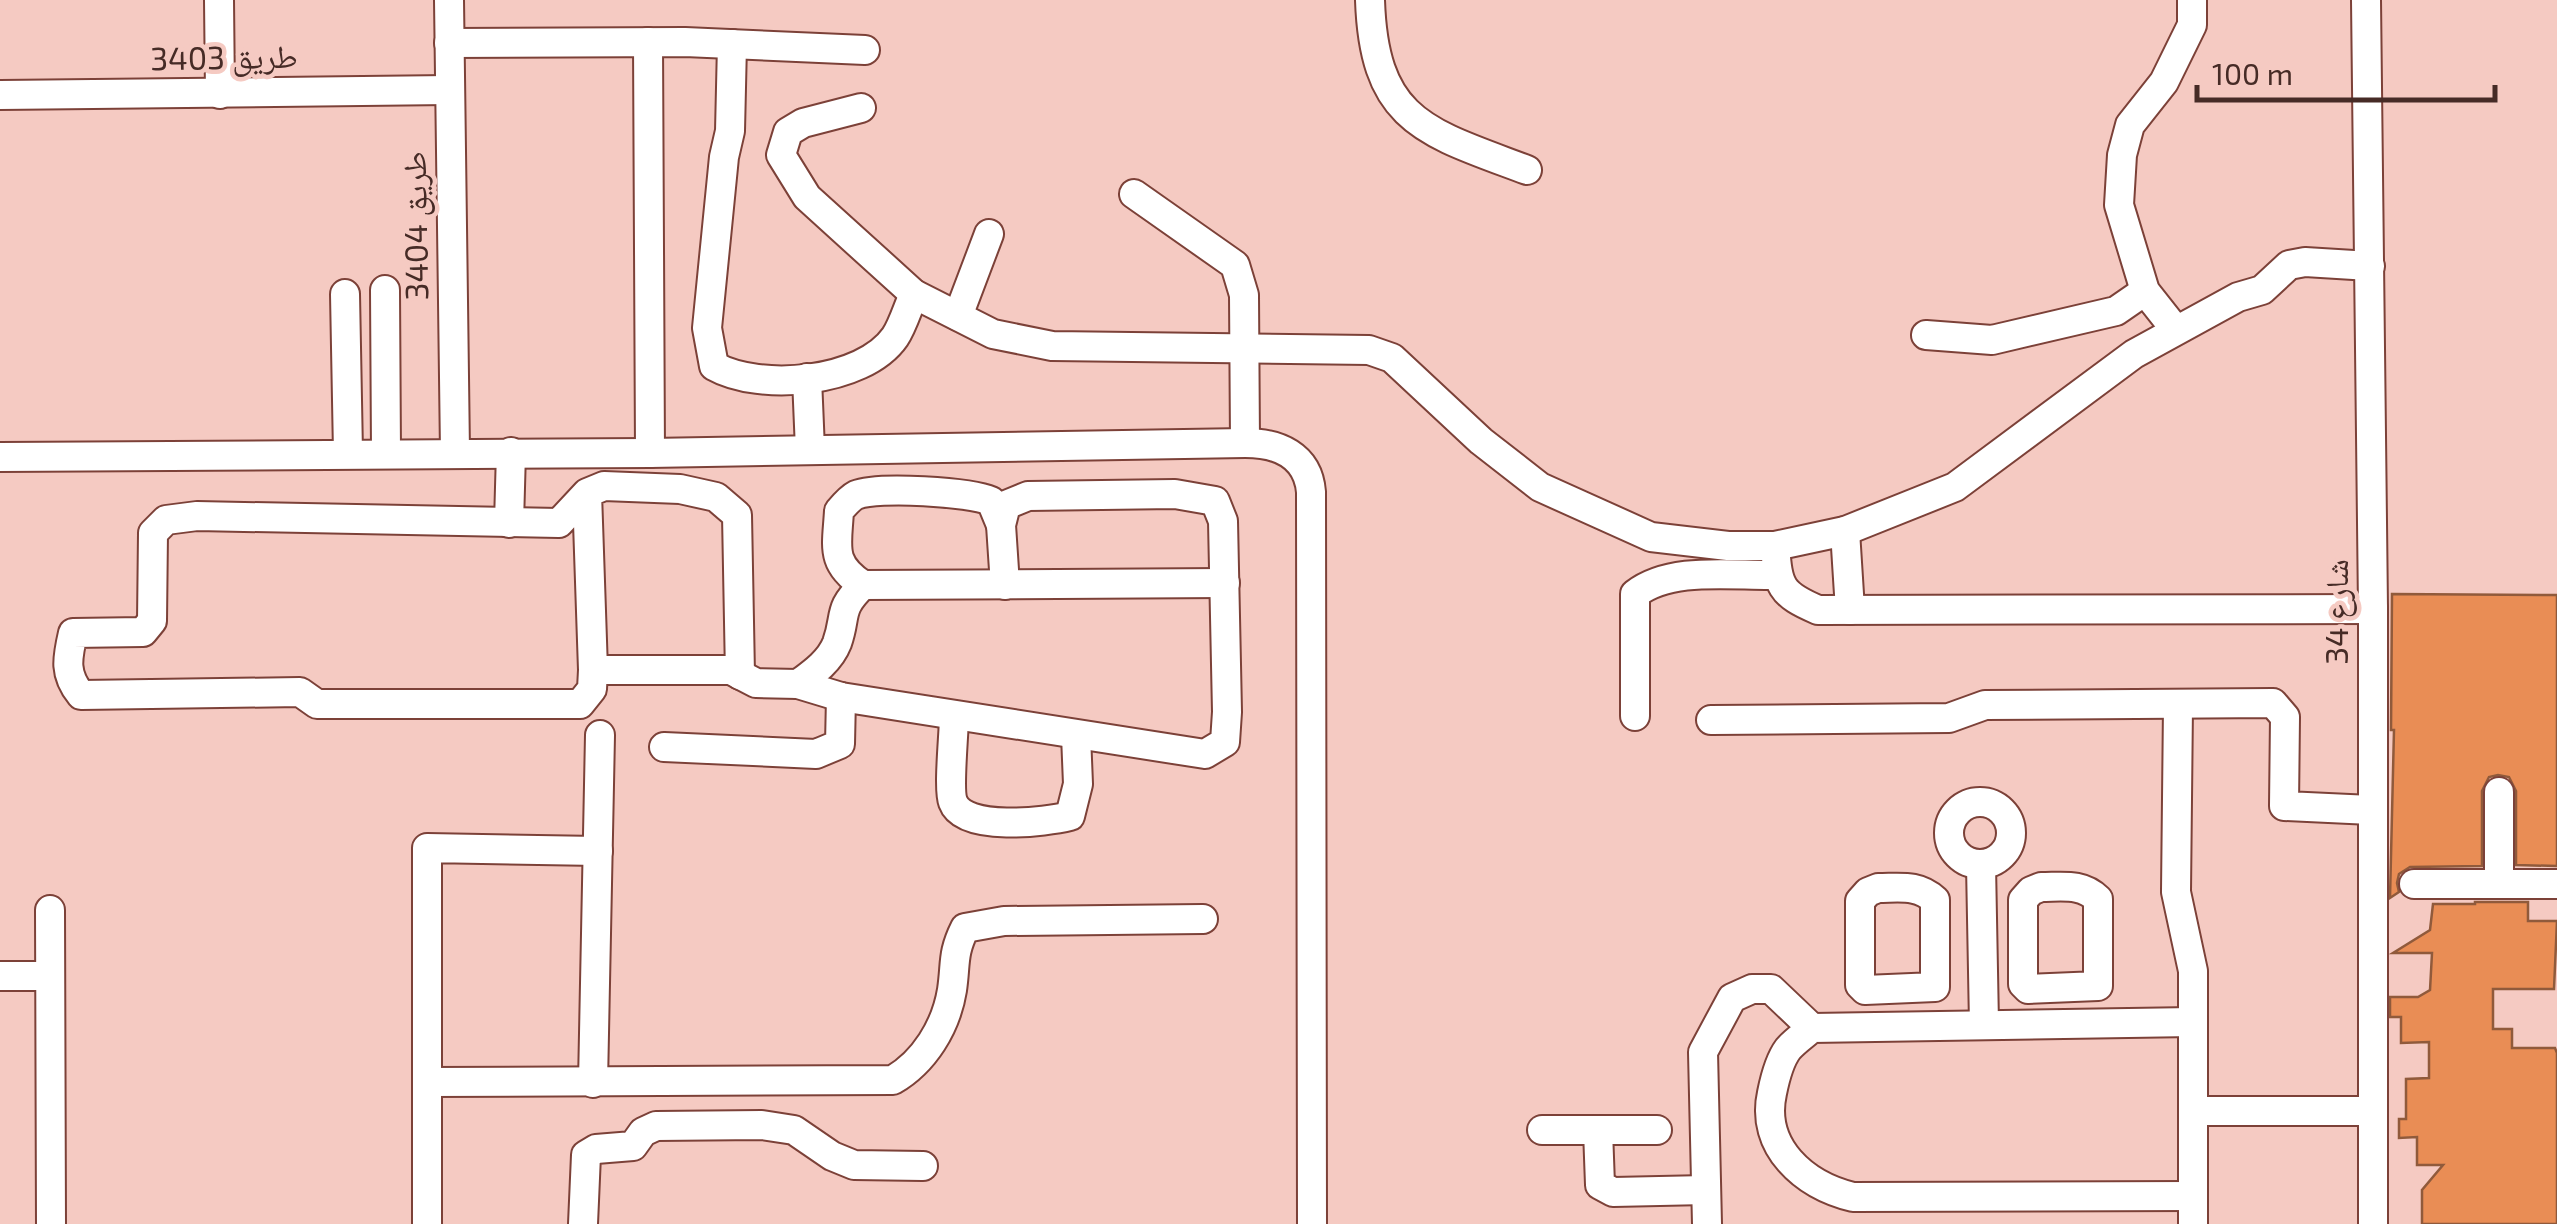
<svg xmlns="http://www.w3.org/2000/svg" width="2557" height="1224" font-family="'Exo 2','Noto Naskh Arabic',sans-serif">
  <rect width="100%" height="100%" fill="#f5cac2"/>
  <g fill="#e98d55" stroke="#905a3b" stroke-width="2.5">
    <polygon points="2392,594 2557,595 2557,866 2516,865 2516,791 2509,777 2498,775 2489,777 2482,791 2482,866 2410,867 2399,874 2397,883 2399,892 2390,898 2394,730 2391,730"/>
    <polygon points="2475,902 2528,902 2528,921 2557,921 2554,989 2493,989 2493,1029 2512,1029 2512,1048 2555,1048 2557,1053 2557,1224 2422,1224 2422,1190 2443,1165 2417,1165 2417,1137 2399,1138 2399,1119 2406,1119 2406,1079 2429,1078 2429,1042 2401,1043 2401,1017 2390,1017 2390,997 2418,997 2430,990 2432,953 2393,953 2430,930 2433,904 2475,904"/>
  </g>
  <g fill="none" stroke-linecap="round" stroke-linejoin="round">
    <g stroke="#7c4138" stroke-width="32">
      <g id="minor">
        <polyline points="219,0 220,94"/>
        <polyline points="449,0 455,452"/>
        <path d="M1370 0C1374 122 1426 132 1527 170"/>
        <polyline points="2366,0 2373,609 2373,1224"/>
        <polyline points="648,42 650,453"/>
        <polyline points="449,43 685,42 865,50"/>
        <path d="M732 44 730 131 724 157 707 328 714 366C760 392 863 383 895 337 903 325 908 307 914 294"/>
        <polyline points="0,95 449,90"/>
        <polyline points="861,108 803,123 788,132 781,155 807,197 914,294 993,334 1052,346 1369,350 1392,358 1481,441 1540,487 1651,537 1728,546 1775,546 1845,531 1955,487 2134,354 2238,297 2262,290 2289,265 2305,262 2370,266"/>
        <polyline points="1134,194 1235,265 1244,295 1245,443"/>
        <polyline points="385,290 386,453"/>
        <polyline points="345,294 348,453"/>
        <polyline points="958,316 989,234"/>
        <polyline points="2175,329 2145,291 2119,205 2122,155 2130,125 2164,82 2192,25 2192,0"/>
        <polyline points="1926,335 1992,340 2116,311 2145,291"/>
        <polyline points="807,378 810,450"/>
        <path d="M0 457 650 453 1245 443C1278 443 1308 455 1311 492L1312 1224"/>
        <path d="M587 493 593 670 592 689 580 704H317L300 692 81 695C64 674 67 659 73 633L143 632 152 621 153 533 166 520 197 516 559 523 587 493 604 486 680 489 716 497 737 515 740 675"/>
        <polyline points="509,523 511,452"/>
        <path d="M1001 525 991 501C970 492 878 486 856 495 850 498 844 505 839 511 837 547 830 563 863 585L1225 583"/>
        <polyline points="1845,531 1850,610"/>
        <path d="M1775 546C1778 586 1780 594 1818 610L2373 609"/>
        <polyline points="593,670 731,670 756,683 798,684 841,697 1205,754 1225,742 1227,712 1223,521 1215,501 1175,494 1028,496 1006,505 1001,525 1005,585"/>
        <path d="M798 684C813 673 830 661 837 643 847 615 837 610 863 585"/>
        <polyline points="2178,706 2176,892 2193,971 2193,1224"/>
        <path d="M954 716C954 734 948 789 953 802 964 832 1046 822 1070 816L1078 784 1076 735"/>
        <path d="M1635 716V594C1671 566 1732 576 1776 575"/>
        <polyline points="1711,720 1949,718 1985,705 2273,703 2285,717 2284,806 2371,810"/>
        <polyline points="664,747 816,754 840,744 841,697"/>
        <polyline points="2499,792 2499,884"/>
        <circle cx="1980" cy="833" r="31"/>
        <polyline points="1981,865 1984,1024"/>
        <polyline points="2414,884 2557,884"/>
        <path d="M2041 887C2063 887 2082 883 2098 899V986L2028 989 2023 984V900L2031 891Z"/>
        <path d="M1878 888C1900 888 1918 884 1935 900V987L1865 990 1860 985V901L1868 892Z"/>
        <polyline points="50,910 51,1224"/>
        <polyline points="0,976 50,976"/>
        <path d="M2193 1022 1812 1028C1804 1035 1795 1041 1788 1049 1779 1061 1775 1078 1772 1093 1760 1147 1804 1185 1853 1197L2193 1196"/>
        <path d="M427 1082 893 1080C924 1062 946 1027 952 990 956 963 952 954 965 928L1004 921 1203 919"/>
        <polyline points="593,1083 600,735"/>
        <polyline points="2193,1111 2373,1111"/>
        <polyline points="1542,1130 1657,1130"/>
        <polyline points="1598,1130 1600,1185 1613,1192 1706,1190"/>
        <polyline points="427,1224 427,848 598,851"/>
        <polyline points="583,1224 586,1155 596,1149 633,1146 643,1132 656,1126 762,1125 794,1130 832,1156 854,1165 923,1166"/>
        <polyline points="1707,1224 1703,1052 1732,998 1752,989 1771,989 1812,1028"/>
      </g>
    </g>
    <use href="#minor" stroke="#fff" stroke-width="28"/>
  </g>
  <g text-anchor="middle" stroke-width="9" stroke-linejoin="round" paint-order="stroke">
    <g font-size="32" fill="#462b26" stroke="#f5cac2">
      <text transform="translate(224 58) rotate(-1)" y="11">طريق 3403</text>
      <text transform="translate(416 226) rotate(-91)" y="11">طريق 3404</text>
      <text transform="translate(2337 612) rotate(-90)" y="11">شارع 34</text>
    </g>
  </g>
  <path d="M2197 85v15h298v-15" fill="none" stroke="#462b26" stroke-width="5"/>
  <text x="2212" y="85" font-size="30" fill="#462b26" stroke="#f5cac2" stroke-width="8" paint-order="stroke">100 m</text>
</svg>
